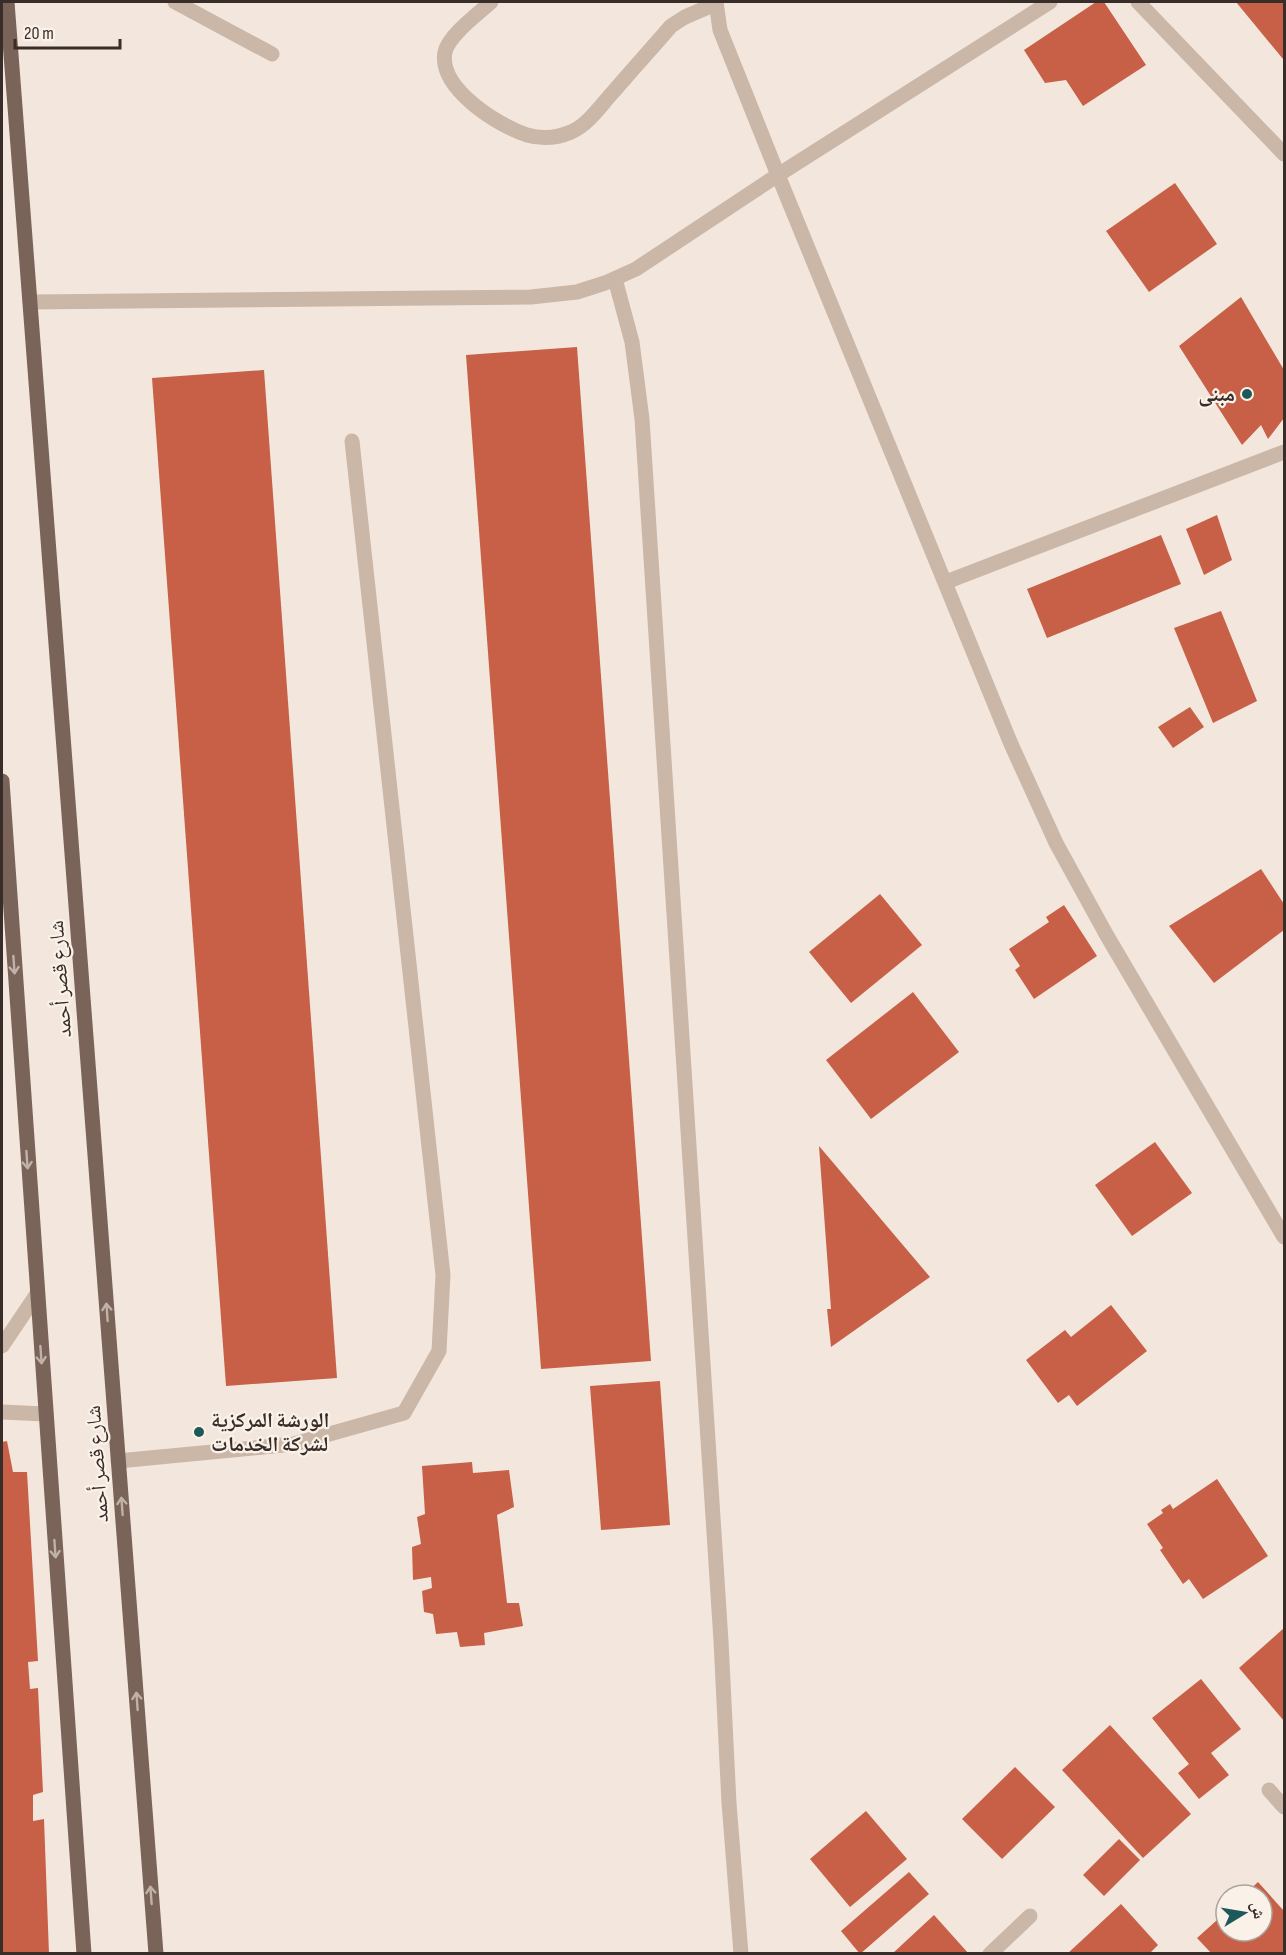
<svg xmlns="http://www.w3.org/2000/svg" width="1286" height="1955" font-family="'Sofia Sans Condensed','Noto Naskh Arabic',sans-serif">
  <rect width="100%" height="100%" fill="#f3e7dd"/>
  <g fill="#c76046">
    <polygon points="1096,2 1104,2 1146,65 1083,106 1066,80 1045,83 1024,50"/>
    <polygon points="1236,2 1284,2 1284,58 1283,59"/>
    <polygon points="1175,183 1217,244 1149,292 1106,231"/>
    <polygon points="1241,297 1284,370 1284,418 1268,439 1261,425 1242,445 1179,346"/>
    <polygon points="577,347 651,1361 541,1369 466,355"/>
    <polygon points="264,370 337,1378 226,1386 152,378"/>
    <polygon points="1217,515 1232,560 1204,575 1186,529"/>
    <polygon points="1161,535 1181,584 1047,638 1027,589"/>
    <polygon points="1221,611 1257,701 1213,723 1174,628"/>
    <polygon points="1190,707 1204,727 1173,748 1158,727"/>
    <polygon points="1261,869 1284,904 1284,930 1214,983 1169,926"/>
    <polygon points="880,894 922,945 851,1003 809,952"/>
    <polygon points="1064,905 1097,956 1034,999 1015,970 1020,966 1009,949 1049,922 1046,917"/>
    <polygon points="913,992 959,1052 871,1119 826,1060"/>
    <polygon points="1155,1142 1192,1193 1132,1236 1095,1185"/>
    <polygon points="819,1146 930,1277 831,1347 827,1309 831,1309"/>
    <polygon points="1111,1305 1147,1351 1077,1406 1069,1395 1058,1403 1026,1360 1065,1330 1071,1337"/>
    <polygon points="660,1381 670,1525 601,1530 590,1386"/>
    <polygon points="7,1441 13,1472 27,1472 38,1661 28,1662 30,1689 38,1688 43,1792 33,1795 33,1821 44,1819 49,1954 2,1954 2,1442"/>
    <polygon points="472,1462 473,1473 509,1470 514,1507 497,1515 507,1603 519,1603 523,1626 484,1633 485,1645 460,1647 457,1632 436,1634 433,1614 424,1612 422,1591 432,1588 431,1577 413,1580 412,1547 421,1544 417,1517 425,1514 422,1466"/>
    <polygon points="1217,1479 1268,1556 1203,1599 1189,1579 1183,1584 1160,1550 1163,1548 1147,1524 1163,1513 1161,1510 1170,1504 1173,1509"/>
    <polygon points="1284,1628 1284,1721 1239,1668"/>
    <polygon points="1201,1679 1241,1729 1211,1753 1229,1775 1199,1799 1178,1773 1189,1764 1152,1718"/>
    <polygon points="1110,1725 1191,1814 1143,1858 1062,1770"/>
    <polygon points="1015,1767 1055,1807 1002,1859 962,1819"/>
    <polygon points="866,1811 907,1859 850,1907 810,1859"/>
    <polygon points="1119,1839 1140,1860 1104,1896 1083,1875"/>
    <polygon points="909,1872 929,1894 860,1954 841,1931"/>
    <polygon points="1258,1882 1284,1911 1284,1954 1212,1954 1197,1938 1226,1912 1226,1931 1262,1931 1262,1895 1244,1895"/>
    <polygon points="1121,1904 1158,1945 1149,1954 1067,1954"/>
    <polygon points="934,1915 969,1954 892,1954"/>
  </g>
  <g fill="none" stroke-linecap="round" stroke-linejoin="round">
    <g stroke="#cbb7a8" stroke-width="15">
      <polyline points="175,2 272,54"/>
      <path d="M491 2C478 14 449 35 445 52 438 88 497 125 527 135 541 139 557 138 571 132 589 124 601 105 614 91 633 69 652 48 671 26L685 17 715 4"/>
      <polyline points="716,2 720,30 778,175 1011,744 1056,843 1106,934 1284,1237"/>
      <polyline points="1138,2 1284,154"/>
      <polyline points="615,279 632,342 642,419 721,1641 729,1803 741,1954"/>
      <polyline points="30,302 531,297 577,292 605,283 636,269 778,175 1050,2"/>
      <polyline points="946,582 1284,452"/>
      <polyline points="2,1346 37,1294"/>
      <polyline points="2,1412 45,1414"/>
      <polyline points="118,1461 294,1444 404,1413 439,1351 443,1275 352,441"/>
      <polyline points="1269,1790 1284,1807"/>
      <polyline points="990,1954 1030,1916"/>
    </g>
    <g stroke="#7a6359" stroke-width="15">
      <polyline points="7,2 156,1954"/>
      <polyline points="2,781 84,1954"/>
    </g>
  </g>
  <defs><path id="oneway-shaft" d="M-6 0H5M1.5-3L5.5 0L1.5 3" fill="none" stroke-width="1.6" stroke-linecap="round" stroke-linejoin="round" transform="scale(1.5)"/></defs>
  <g stroke="#c0b2a8">
    <use href="#oneway-shaft" transform="translate(14 965) rotate(86)"/>
    <use href="#oneway-shaft" transform="translate(27 1160) rotate(86)"/>
    <use href="#oneway-shaft" transform="translate(107 1312) rotate(-94)"/>
    <use href="#oneway-shaft" transform="translate(41 1355) rotate(86)"/>
    <use href="#oneway-shaft" transform="translate(122 1506) rotate(-94)"/>
    <use href="#oneway-shaft" transform="translate(55 1549) rotate(86)"/>
    <use href="#oneway-shaft" transform="translate(137 1701) rotate(-94)"/>
    <use href="#oneway-shaft" transform="translate(151 1895) rotate(-94)"/>
  </g>
  <g fill="#1d595a" stroke="#faf2e9" stroke-width="2">
    <circle cx="1247" cy="394" r="6"/>
    <circle cx="199" cy="1432" r="6"/>
  </g>
  <g text-anchor="middle" stroke-width="4.5" stroke-linejoin="round" paint-order="stroke">
    <g font-size="21" font-weight="bold" fill="#382d29" stroke="#faf2e9" text-anchor="end">
      <text x="1235" y="401">مبنى</text>
      <text x="211" y="1427" text-anchor="start">الورشة المركزية<tspan x="211" dy="24">لشركة الخدمات</tspan></text>
    </g>
    <g font-size="21" fill="#382d29" stroke="#faf2e9">
      <text transform="translate(60 979) rotate(-94)" y="7">شارع قصر أحمد</text>
      <text transform="translate(97 1464) rotate(-94)" y="7">شارع قصر أحمد</text>
    </g>
  </g>
  <rect width="1286" height="1955" fill="none" stroke="#382d29" stroke-width="6"/>
  <g transform="translate(1244 1913) rotate(79)"><circle r="28" fill="#faf2e9" stroke="#aca39c" stroke-width="1.5"/>
  <path d="M0-4.5L10 22L0 15L-10 22Z" fill="#1d595a"/>
  <text y="-9" font-size="16" font-weight="bold" text-anchor="middle" fill="#382d29">ش</text>
  </g>
  <path d="M15 39v9h105v-9" fill="none" stroke="#382d29" stroke-width="3"/>
  <text x="24" y="39" font-size="18" fill="#382d29" stroke="#faf2e9" stroke-width="4.5" paint-order="stroke">20 m</text>
</svg>
